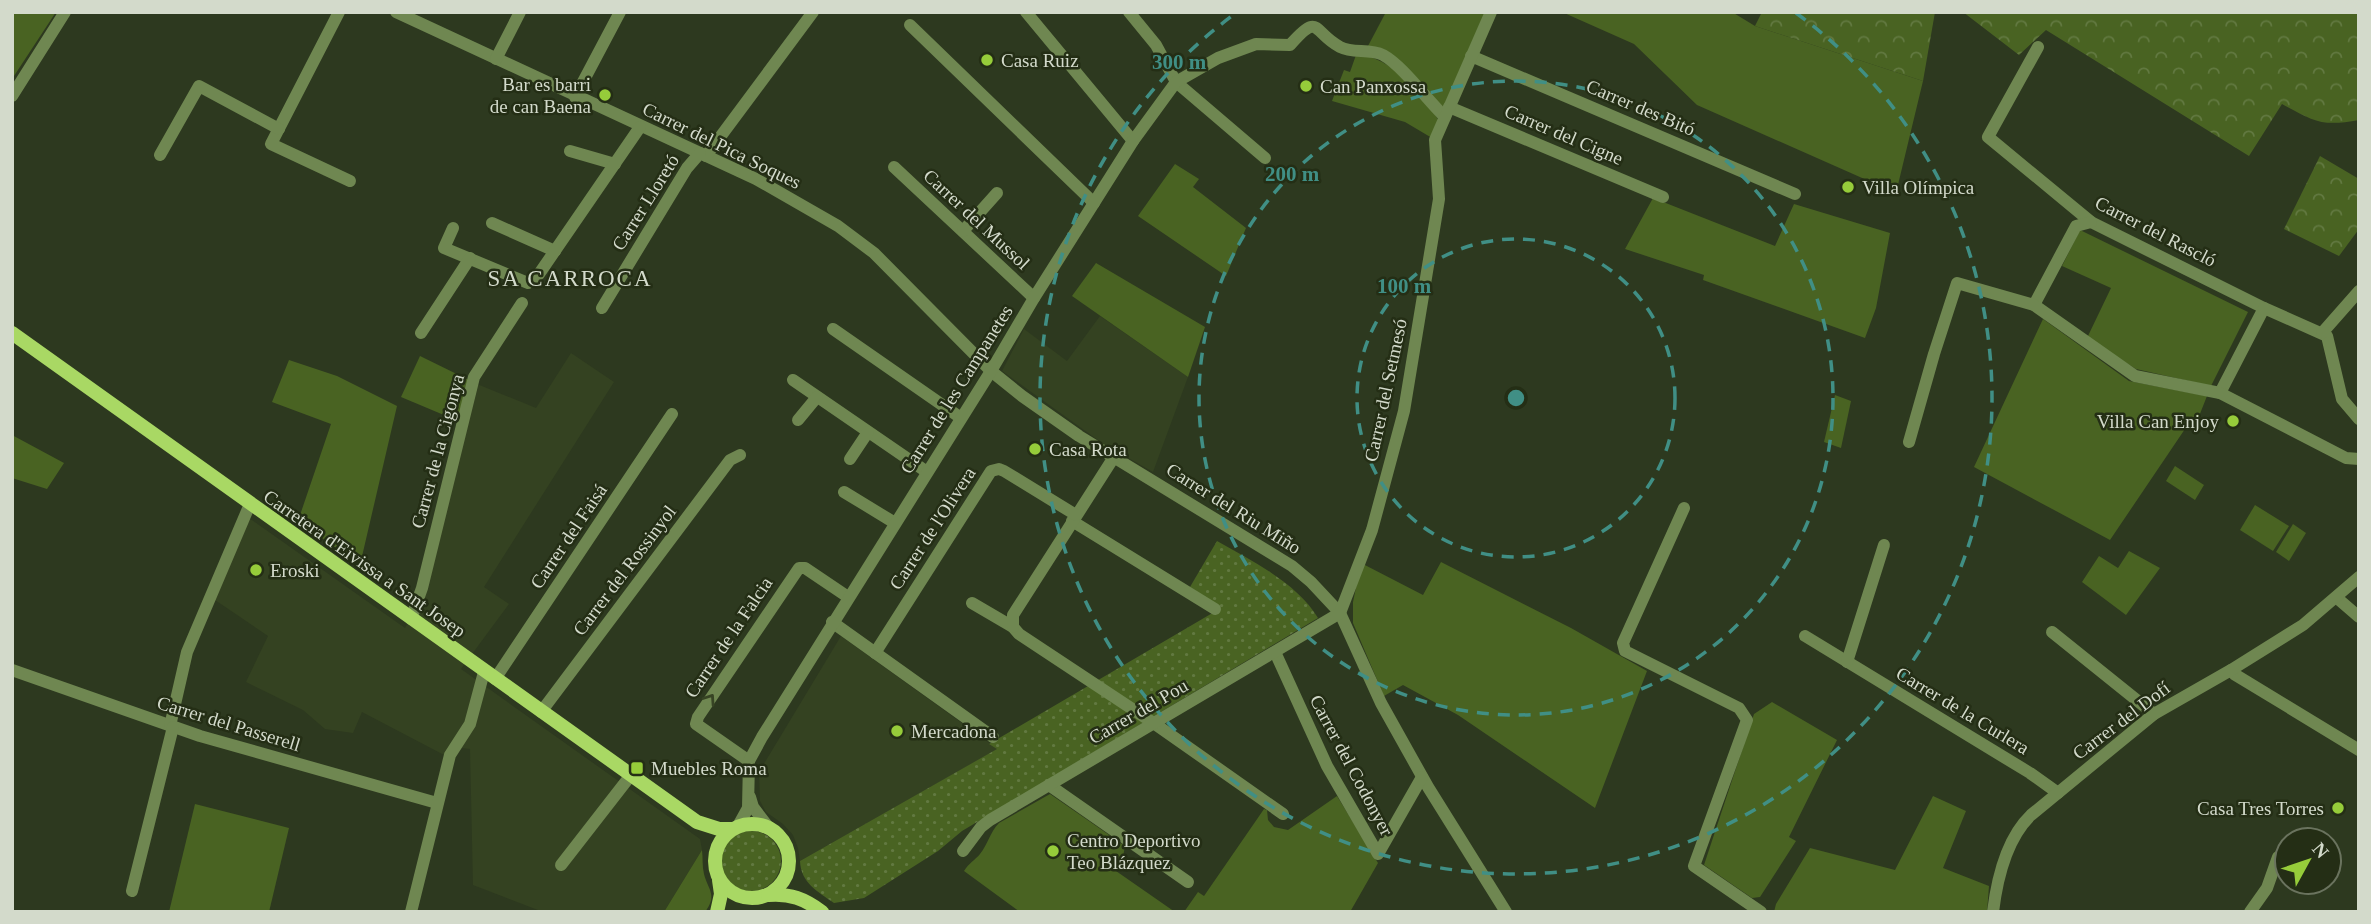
<svg xmlns="http://www.w3.org/2000/svg" width="2371" height="924" font-family="Georgia,serif">
  <defs>
    <pattern id="forest-crowns" width="20" height="18" patternUnits="userSpaceOnUse" patternTransform="scale(1.75)"><rect width="20" height="18" fill="#496322"/><path d="M2 6a3 3 0 1 1 6 0M12 15a3 3 0 1 1 6 0" fill="none" stroke="#627941"/></pattern>
    <pattern id="park-dots" width="8" height="8" patternUnits="userSpaceOnUse" patternTransform="scale(1.75)"><rect width="8" height="8" fill="#496322"/><path d="M2 2h.1M6 6h.1" fill="none" stroke="#627941" stroke-width="1.8" stroke-linecap="round"/></pattern>
  </defs>
  <rect width="100%" height="100%" fill="#2d391f"/>
  <g fill="#344221">
    <polygon points="1100,316 1188,377 1153,472 1102,443 1002,371 1024,329 1067,361"/>
    <polygon points="571,353 614,382 484,587 509,604 461,669 700,839 702,850 664,912 543,912 473,885 470,749 462,748 446,756 362,712 353,733 325,729 303,710 246,682 268,636 215,600 249,518 405,628 421,601 477,384 536,408"/>
    <polygon points="841,636 998,749 800,861 798,848 793,835 783,824 766,812 760,801 759,772"/>
  </g>
  <g fill="#496322">
    <polygon points="12,12 56,12 12,79"/>
    <polygon points="1386,12 1486,12 1445,108 1368,46"/>
    <polygon points="1562,12 1732,12 1755,26 1923,81 1896,193 1697,105 1634,44"/>
    <path d="M1356 55C1389 54 1424 95 1439 121L1432 138 1405 122 1332 101 1344 70 1350 72Z"/>
    <polygon points="1175,164 1199,179 1193,187 1246,228 1226,276 1138,216"/>
    <polygon points="1653,198 1775,246 1794,204 1890,233 1876,308 1865,338 1703,280 1704,275 1625,249"/>
    <polygon points="2080,230 2248,312 2211,386 2136,369 2087,338 2111,288 2062,266"/>
    <polygon points="1096,263 1205,327 1188,377 1072,296"/>
    <polygon points="2043,319 2129,381 2207,396 2194,429 2187,426 2110,540 1974,467"/>
    <polygon points="420,356 469,380 460,418 451,418 401,397"/>
    <polygon points="289,360 337,376 397,406 360,565 298,521 331,424 272,402"/>
    <polygon points="1835,395 1851,401 1841,448 1824,442"/>
    <polygon points="12,435 64,463 47,489 12,478"/>
    <polygon points="2175,466 2204,485 2195,500 2166,481"/>
    <polygon points="2255,505 2289,526 2273,551 2240,530"/>
    <polygon points="2293,524 2306,533 2289,561 2276,552"/>
    <polygon points="2129,551 2160,568 2126,615 2082,582 2099,556 2118,568"/>
    <polygon points="1441,562 1571,628 1647,671 1595,808 1458,715 1403,685 1384,696 1353,623 1353,602 1361,563 1423,595"/>
    <polygon points="1772,702 1837,740 1789,837 1796,841 1760,897 1752,898 1704,865 1754,714"/>
    <path d="M1050 794 1125 846 1122 862 1116 871 1175 912H1020L964 871C969 863 975 860 980 854 988 844 990 832 999 823Z"/>
    <polygon points="1337,796 1378,863 1350,912 1184,912 1198,892 1204,896 1264,809 1267,810 1268,820 1274,827 1288,830"/>
    <polygon points="1933,796 1966,811 1943,868 1989,886 1987,912 1774,912 1776,904 1810,848 1895,870"/>
    <polygon points="195,804 289,828 269,912 169,912"/>
    <path d="M702 850C703 858 702 866 704 874 708 890 718 895 705 912H664Z"/>
  </g>
  <g fill="url(#forest-crowns)">
    <polygon points="1762,12 1935,12 1923,81 1755,26"/>
    <path d="M1963 12H2359V120C2321 127 2314 121 2282 104L2249 156 2046 30 2019 55Z"/>
    <polygon points="2320,156 2359,179 2359,229 2339,256 2284,229"/>
  </g>
  <g fill="url(#park-dots)">
    <path d="M1217 541C1252 561 1297 583 1318 618L962 831 938 851 864 898 834 903C817 891 801 883 800 861L997 749 989 744 1221 608 1190 587Z"/>
    <circle cx="751" cy="861" r="30"/>
  </g>
  <g fill="none" stroke-linecap="round" stroke-linejoin="round">
    <g stroke="#6f8751" stroke-width="12">
      <polyline points="339,12 271,144 350,181"/>
      <polyline points="396,12 756,179 838,226 874,253 991,371 1022,396 1079,436 1292,566 1311,582 1340,613 1381,703 1428,787 1506,912"/>
      <polyline points="1026,12 1133,141"/>
      <polyline points="1129,12 1156,45 1176,82 1265,158"/>
      <polyline points="910,25 1094,203"/>
      <polyline points="2038,47 1988,137 2091,222 2264,308 2327,336 2342,399 2359,419"/>
      <polyline points="1471,56 1795,194"/>
      <polyline points="496,59 520,12"/>
      <polyline points="12,96 65,12"/>
      <polyline points="575,97 620,12"/>
      <polyline points="1449,107 1663,197"/>
      <polyline points="570,151 615,164"/>
      <polyline points="160,155 199,86 279,129"/>
      <polyline points="706,156 813,12"/>
      <polyline points="894,167 1034,298"/>
      <polyline points="492,223 555,251"/>
      <polyline points="453,228 444,248 528,283 539,274 640,127"/>
      <polyline points="963,231 997,193"/>
      <polyline points="2034,305 2076,226 2091,222"/>
      <polyline points="602,308 687,168 700,153"/>
      <polyline points="833,329 961,418"/>
      <polyline points="421,333 470,258"/>
      <polyline points="2322,333 2359,291"/>
      <polyline points="793,380 927,472"/>
      <polyline points="2220,393 2264,308"/>
      <polyline points="798,420 817,397"/>
      <polyline points="1909,442 1934,354 1957,283 2034,305 2135,376 2220,393 2346,458 2359,459"/>
      <polyline points="850,459 868,432"/>
      <polyline points="844,492 895,523"/>
      <polyline points="1684,508 1623,643 1625,651 1739,708 1747,720 1694,866 1761,912"/>
      <polyline points="1072,521 1215,609"/>
      <polyline points="2337,598 2359,617"/>
      <polyline points="972,603 1013,627 1019,634 1155,724 1283,814"/>
      <polyline points="411,619 422,588 474,377 522,303"/>
      <polyline points="832,622 993,737"/>
      <polyline points="1013,627 1013,615 1114,457"/>
      <polyline points="2052,632 2154,714"/>
      <polyline points="1805,636 2030,773 2058,793"/>
      <polyline points="1275,652 1327,766 1378,854 1422,777"/>
      <polyline points="875,653 991,471 999,469 1004,471 1076,515"/>
      <polyline points="1847,662 1884,545"/>
      <polyline points="12,670 200,736 437,803"/>
      <polyline points="2231,670 2234,674 2359,750"/>
      <polyline points="495,679 672,414"/>
      <polyline points="541,712 730,460 740,455"/>
      <polyline points="170,726 187,652 250,504"/>
      <polyline points="749,761 696,724 698,717 799,568 805,568 848,597"/>
      <polyline points="1049,785 1188,882"/>
      <polyline points="750,797 753,807 769,828"/>
      <path d="M738 826 748 808 749 761 762 737 991 371 1034 298 1133 141 1176 82 1218 58 1256 44 1290 45C1320 11 1312 32 1340 47 1353 54 1369 48 1383 55 1403 66 1427 100 1445 117"/>
      <polyline points="963,851 981,827 990,820 1340,613 1372,530 1404,411 1439,199 1435,140 1491,12"/>
      <polyline points="561,865 631,775"/>
      <polyline points="132,891 173,727"/>
      <polyline points="411,912 450,755 470,724 484,672"/>
      <path d="M1993 912C1997 879 2007 838 2031 815L2154 714 2231 670 2303 625 2359 577"/>
      <polyline points="2250,912 2267,888 2278,857"/>
    </g>
    <g stroke="#a9d864" stroke-width="14">
      <polyline points="12,333 697,822 719,829 732,829"/>
      <circle cx="752" cy="861" r="37"/>
      <path d="M768 895C790 893 805 899 822 912"/>
      <polyline points="717,912 721,894 719,880"/>
    </g>
  </g>
  <defs><path id="oneway-chevron" d="M-2-3.5L2.5 0L-2 3.5" fill="none" stroke-width="1.6" stroke-linecap="round" stroke-linejoin="round" transform="scale(1.75)"/></defs>
  <use stroke="#374424" href="#oneway-chevron" transform="translate(710 699) rotate(-56)"/>
  <g fill="none" stroke="#408f85" stroke-width="3.5" stroke-dasharray="12 9">
    <circle cx="1516" cy="398" r="159"/>
    <circle cx="1516" cy="398" r="317"/>
    <path d="M1796 13A476 476 0 1 1 1236 13"/>
  </g>
  <g fill="#96cc3a" stroke="#242e15" stroke-width="2.5">
    <circle cx="987" cy="60" r="7"/>
    <circle cx="1306" cy="86" r="7"/>
    <circle cx="605" cy="95" r="7"/>
    <circle cx="1848" cy="187" r="7"/>
    <circle cx="2233" cy="421" r="7"/>
    <circle cx="1035" cy="449" r="7"/>
    <circle cx="256" cy="570" r="7"/>
    <circle cx="897" cy="731" r="7"/>
    <rect x="630" y="761" width="14" height="14" rx="3.5"/>
    <circle cx="2338" cy="808" r="7"/>
    <circle cx="1053" cy="851" r="7"/>
  </g>
  <g text-anchor="middle" stroke-width="5" stroke-linejoin="round" paint-order="stroke">
    <g font-size="19" fill="#d3dacb" stroke="#242e15" text-anchor="start">
      <text x="1001" y="67">Casa Ruiz</text>
      <text x="591" y="91" text-anchor="end">Bar es barri<tspan x="591" dy="22">de can Baena</tspan></text>
      <text x="1320" y="93">Can Panxossa</text>
      <text x="1862" y="194">Villa Olímpica</text>
      <text x="2219" y="428" text-anchor="end">Villa Can Enjoy</text>
      <text x="1049" y="456">Casa Rota</text>
      <text x="270" y="577">Eroski</text>
      <text x="911" y="738">Mercadona</text>
      <text x="651" y="775">Muebles Roma</text>
      <text x="2324" y="815" text-anchor="end">Casa Tres Torres</text>
      <text x="1067" y="847">Centro Deportivo<tspan x="1067" dy="22">Teo Blázquez</tspan></text>
    </g>
    <g font-size="19" fill="#d3dacb" stroke="#242e15">
      <text transform="translate(1641 107) rotate(23)" y="7">Carrer des Bitó</text>
      <text transform="translate(1564 134) rotate(23)" y="7">Carrer del Cigne</text>
      <text transform="translate(722 145) rotate(26)" y="7">Carrer del Pica Soques</text>
      <text transform="translate(645 202) rotate(-58)" y="7">Carrer Lloretó</text>
      <text transform="translate(977 219) rotate(43)" y="7">Carrer del Mussol</text>
      <text transform="translate(2156 231) rotate(27)" y="7">Carrer del Rascló</text>
      <text transform="translate(956 389) rotate(-58)" y="7">Carrer de les Campanetes</text>
      <text transform="translate(1385 390) rotate(-78)" y="7">Carrer del Setmesó</text>
      <text transform="translate(437 451) rotate(-75)" y="7">Carrer de la Cigonya</text>
      <text transform="translate(1234 508) rotate(32)" y="7">Carrer del Riu Miño</text>
      <text transform="translate(932 528) rotate(-57)" y="7">Carrer de l'Olivera</text>
      <text transform="translate(568 536) rotate(-56)" y="7">Carrer del Faisá</text>
      <text transform="translate(365 563) rotate(35)" y="7">Carretera d'Eivissa a Sant Josep</text>
      <text transform="translate(624 570) rotate(-53)" y="7">Carrer del Rossinyol</text>
      <text transform="translate(728 637) rotate(-56)" y="7">Carrer de la Falcia</text>
      <text transform="translate(1963 710) rotate(31)" y="7">Carrer de la Curlera</text>
      <text transform="translate(1138 711) rotate(-30)" y="7">Carrer del Pou</text>
      <text transform="translate(2121 720) rotate(-37)" y="7">Carrer del Dofí</text>
      <text transform="translate(229 723) rotate(17)" y="7">Carrer del Passerell</text>
      <text transform="translate(1352 765) rotate(62)" y="7">Carrer del Codonyer</text>
    </g>
    <g font-size="23" letter-spacing="2" fill="#d3dacb" stroke="#242e15">
      <text x="570" y="286">SA CARROCA</text>
    </g>
  </g>
  <circle cx="1516" cy="398" r="10" fill="#408f85" stroke="#242e15" stroke-width="3.5"/>
  <g font-size="21" text-anchor="middle" font-weight="bold" fill="#408f85" stroke="#242e15" stroke-width="5" stroke-linejoin="round" paint-order="stroke">
    <text x="1179" y="69">300 m</text>
    <text x="1292" y="181">200 m</text>
    <text x="1404" y="293">100 m</text>
  </g>
  <rect width="2371" height="924" fill="none" stroke="#d3dacb" stroke-width="28"/>
  <g transform="translate(2308 861) rotate(50)"><circle r="33" fill="#242e15" stroke="#6a735e" stroke-width="2"/>
  <path d="M0-5L12 26L0 18L-12 26Z" fill="#96cc3a"/>
  <text y="-10" font-size="19" font-weight="bold" text-anchor="middle" fill="#d3dacb">N</text>
  </g>
</svg>
